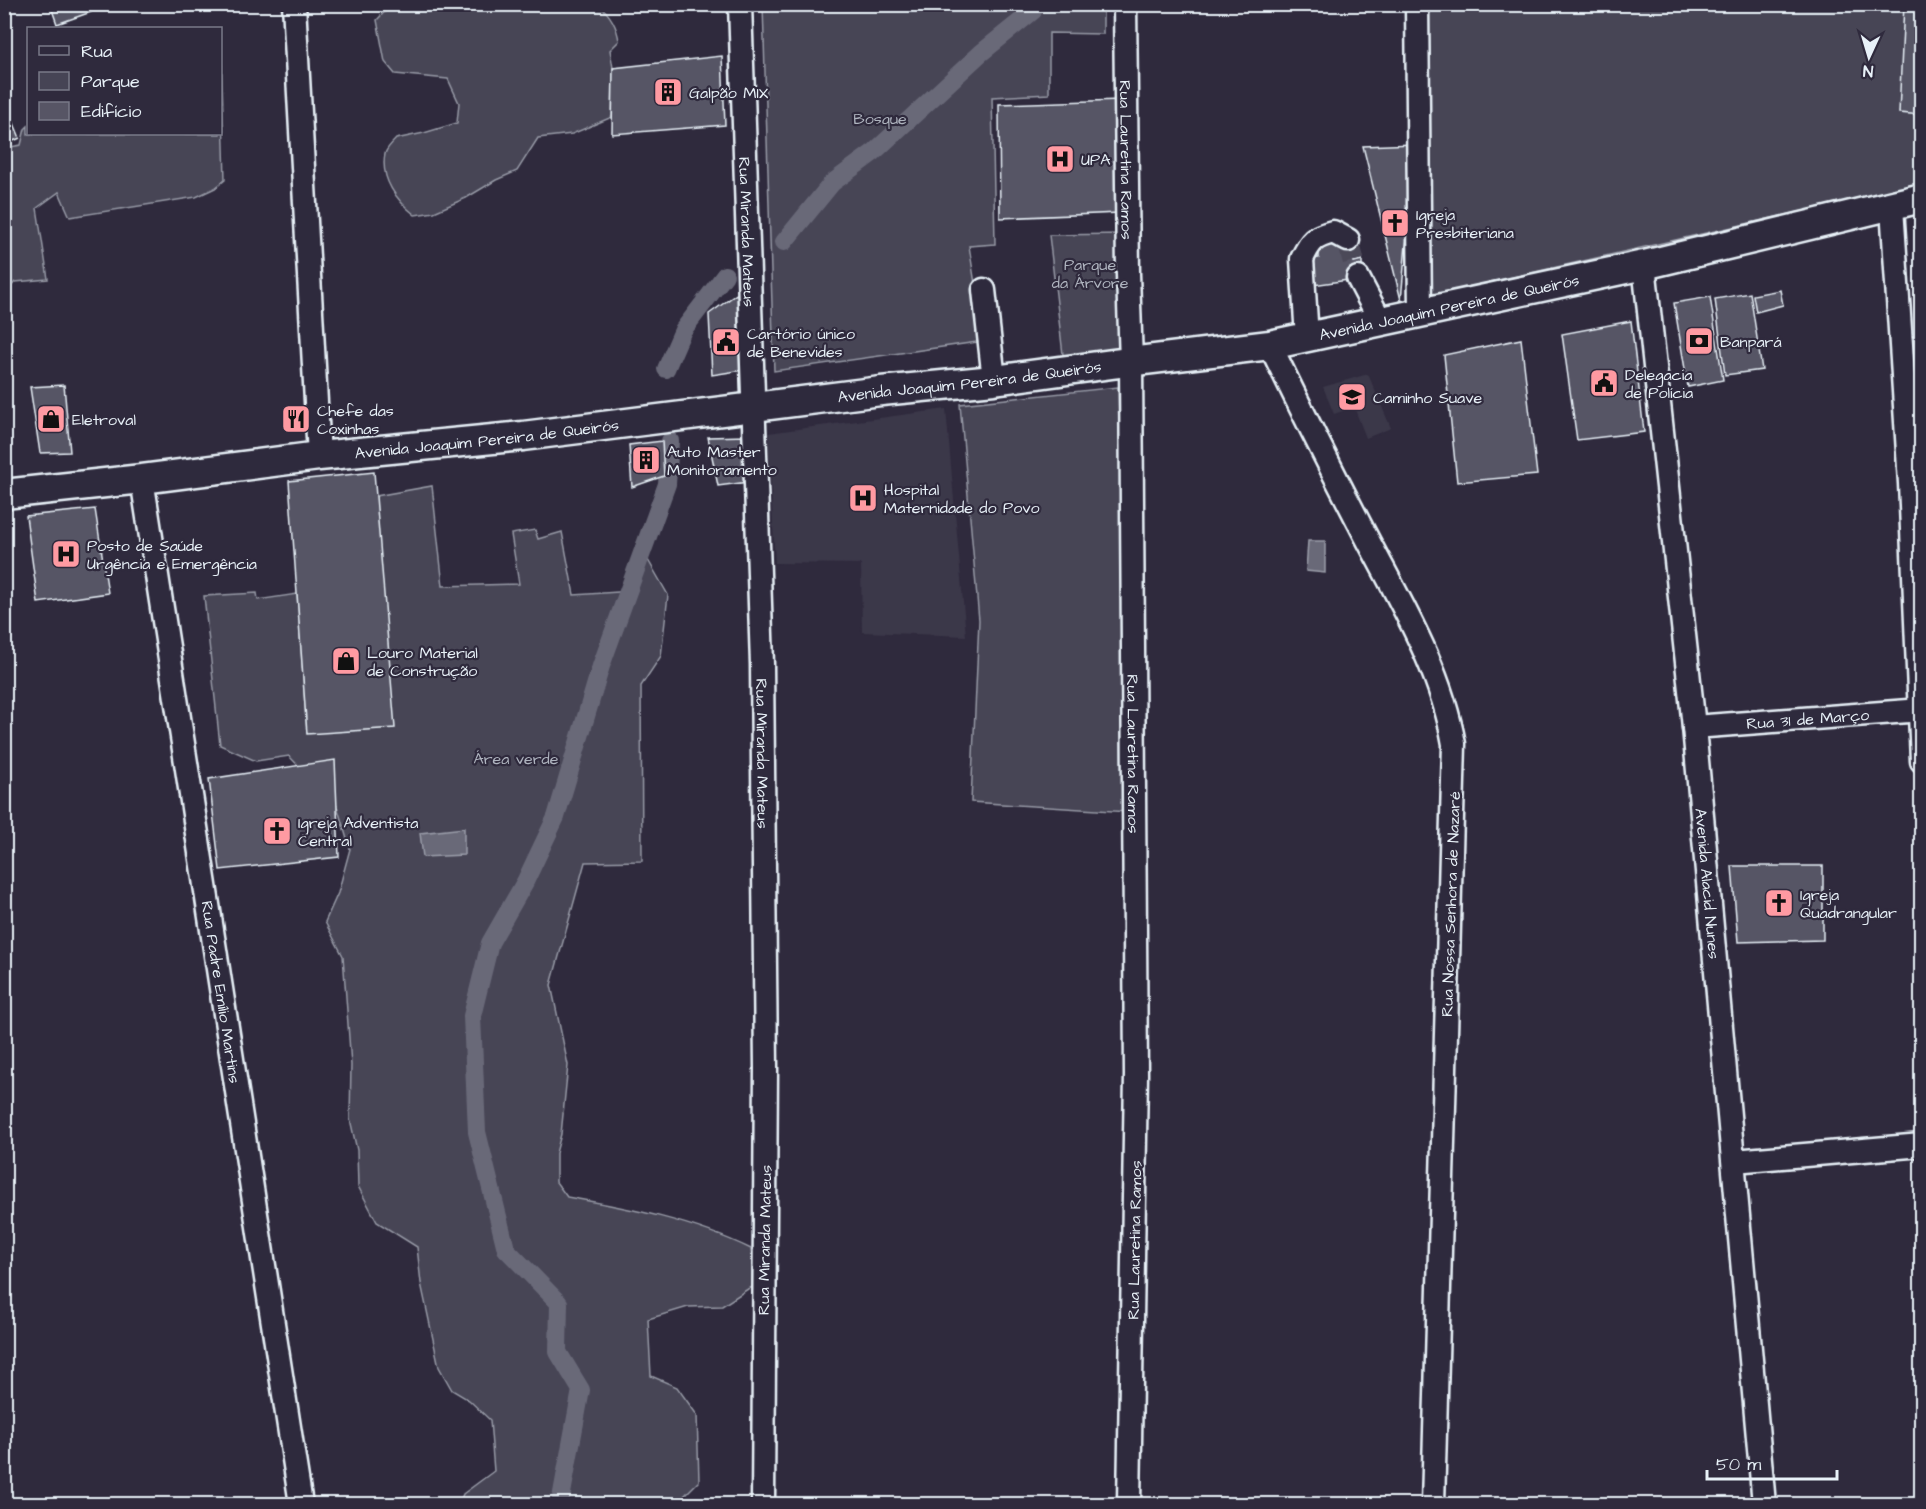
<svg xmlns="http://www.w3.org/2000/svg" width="1926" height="1509" font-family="'Architects Daughter',sans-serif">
  <rect width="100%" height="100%" fill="#2f2a3d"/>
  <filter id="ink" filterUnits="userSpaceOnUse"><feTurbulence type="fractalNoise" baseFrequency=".0167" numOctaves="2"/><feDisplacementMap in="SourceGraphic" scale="12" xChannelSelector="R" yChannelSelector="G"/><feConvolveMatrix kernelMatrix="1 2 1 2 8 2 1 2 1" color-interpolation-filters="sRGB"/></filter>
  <g filter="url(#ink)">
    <g fill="#3b3749">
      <polygon points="1368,374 1391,428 1366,438 1354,407 1334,414 1323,387"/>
      <polygon points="946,409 966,636 862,632 861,564 775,563 768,433"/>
    </g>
    <g fill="#464455" stroke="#979aa6" stroke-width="1.5">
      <path d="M391 5H599C611 15 617 26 619 41L610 50 613 68 612 117 572 134 538 138 517 171 496 180 466 198 434 212 415 215C397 201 380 179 385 154 386 149 392 143 396 139L424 133 457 123 459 103 448 79 395 74 385 62 377 20Z"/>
      <polygon points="763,5 1103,5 1103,34 1049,33 1049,94 992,97 995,244 969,246 984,341 774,371"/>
      <polygon points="1427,5 1921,5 1921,184 1425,297"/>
      <polygon points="221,45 225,180 215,188 196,197 70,217 59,192 37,208 48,279 15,282 5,293 5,148 21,145 25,129 28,126 28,134 220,134"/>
      <polygon points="1125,234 1129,356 1064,363 1049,235"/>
      <polygon points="1118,387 1129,812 971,802 979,620 960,404"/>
      <path d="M432 486 443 586 519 584 511 534 535 530 538 539 562 532 574 595 633 591 648 560 668 595 661 656 641 686 642 861 585 862 551 985 568 1065 561 1134 556 1153V1182L567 1197C629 1208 694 1221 751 1249L754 1285 722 1306 688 1307 648 1319 651 1376 677 1387 697 1415 699 1481 676 1504H459L463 1494 494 1471 490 1420 469 1400 452 1390 439 1367 421 1283 417 1247 377 1222 358 1186 357 1150 350 1119 351 1065 343 956 325 922 338 893 350 849 337 806 289 756 256 761 220 745 204 596 257 593 258 600 297 594 307 734 376 496Z"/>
    </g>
    <g fill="#696978" stroke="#9c9fab" stroke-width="1.5">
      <polygon points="1308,541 1325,541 1325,573 1306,571"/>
      <polygon points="464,828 464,855 423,857 420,833"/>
    </g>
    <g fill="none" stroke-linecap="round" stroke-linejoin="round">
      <g stroke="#696978" stroke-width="18">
        <polyline points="784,242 832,183 874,152 981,53 1033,11 1036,4"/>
        <polyline points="666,369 683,330 725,275"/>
        <polyline points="560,1504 581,1390 558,1352 559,1303 506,1249 477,1132 472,1016 490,943 525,882 556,817 601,666 667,484 670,441"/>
      </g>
    </g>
    <g fill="#575565" stroke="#e8f1f8" stroke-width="1.5">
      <polygon points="50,4 88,4 91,12 57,24"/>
      <polygon points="1904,4 1922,4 1922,115 1899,113"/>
      <polygon points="722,56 725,125 612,134 613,68"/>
      <polygon points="4,99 20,138 4,145"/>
      <polygon points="1120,100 1120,213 1000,218 999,104"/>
      <polygon points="1415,144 1401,300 1363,146"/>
      <polygon points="1357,238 1362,255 1352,257 1354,262 1362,260 1362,278 1313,285 1309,260 1319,258 1319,244"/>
      <polygon points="1780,290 1783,305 1756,312 1753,295"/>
      <polygon points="738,293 743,370 712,375 709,314"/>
      <polygon points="1750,293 1762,370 1725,375 1715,299"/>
      <polygon points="1710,297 1723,380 1688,387 1674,303"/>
      <polygon points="1631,321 1644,432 1577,440 1562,334"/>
      <polygon points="1521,339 1537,475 1457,482 1444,355"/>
      <polygon points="64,385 70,452 40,453 30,387"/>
      <polygon points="303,407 305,429 292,430 287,409"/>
      <polygon points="746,436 748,482 718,486 708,437"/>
      <polygon points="662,441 664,476 632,487 629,445"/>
      <polygon points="374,472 395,728 307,734 289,481"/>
      <polygon points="95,509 108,593 38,603 26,516"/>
      <polygon points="335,760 339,857 220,870 209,779"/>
      <polygon points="1732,866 1823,866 1823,940 1738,942"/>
    </g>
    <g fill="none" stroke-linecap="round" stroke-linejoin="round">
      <polyline stroke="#4b4859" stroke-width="22" stroke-dasharray="22 11" stroke-linecap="butt" points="1348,240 1358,278"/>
      <g stroke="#e8f1f8" stroke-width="27">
        <g id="minor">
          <polyline points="294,4 319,456"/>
          <path id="s1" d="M740 4 762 664 766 1068 763 1504"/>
          <path id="s2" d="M1125 4 1128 274 1131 362 1136 1075 1129 1504"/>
          <polyline points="1417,4 1420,314"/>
          <polyline points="1892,207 1910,483 1922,761"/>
          <path id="s3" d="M1644 265 1694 727 1764 1504"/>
          <polyline points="1358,278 1381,322"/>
          <polyline points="984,290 994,380"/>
          <path d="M1307 338 1302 259C1311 240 1314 237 1333 232L1348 240"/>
          <path d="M1270 345C1302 411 1335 477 1369 542 1403 607 1441 670 1454 744L1433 1504"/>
          <path id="s4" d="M142 479 301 1504"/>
          <path id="s5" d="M1694 727 1922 710"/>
          <polyline points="1734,1161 1922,1145"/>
        </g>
      </g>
      <g stroke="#e8f1f8" stroke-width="33">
        <g id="major">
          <path id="s6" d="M4 494 142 479 319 456 523 436 881 391 994 380 1112 364 1270 345 1644 265 1922 198"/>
        </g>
      </g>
      <use href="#minor" stroke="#2f2a3d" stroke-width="22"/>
      <use href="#major" stroke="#2f2a3d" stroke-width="28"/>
    </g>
  </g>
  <defs>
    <g id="building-square" transform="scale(1.5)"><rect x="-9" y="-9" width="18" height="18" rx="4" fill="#ff9aa2" stroke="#2f2a3d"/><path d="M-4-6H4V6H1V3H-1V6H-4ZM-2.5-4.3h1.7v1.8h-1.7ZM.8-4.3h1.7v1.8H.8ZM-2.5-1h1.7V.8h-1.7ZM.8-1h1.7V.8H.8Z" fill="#111"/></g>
    <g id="hospital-square" transform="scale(1.5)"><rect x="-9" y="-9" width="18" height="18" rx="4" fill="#ff9aa2" stroke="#2f2a3d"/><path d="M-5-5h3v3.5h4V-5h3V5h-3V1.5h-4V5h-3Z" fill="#111"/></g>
    <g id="church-square" transform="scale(1.5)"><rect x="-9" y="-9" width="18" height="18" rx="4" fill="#ff9aa2" stroke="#2f2a3d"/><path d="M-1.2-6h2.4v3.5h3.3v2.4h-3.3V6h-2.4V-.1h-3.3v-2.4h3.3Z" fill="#111"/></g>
    <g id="bank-square" transform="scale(1.5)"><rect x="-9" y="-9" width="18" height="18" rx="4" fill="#ff9aa2" stroke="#2f2a3d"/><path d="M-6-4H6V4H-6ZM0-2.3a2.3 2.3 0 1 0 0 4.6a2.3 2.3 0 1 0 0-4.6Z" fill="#111"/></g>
    <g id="civic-square" transform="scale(1.5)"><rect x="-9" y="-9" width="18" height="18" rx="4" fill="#ff9aa2" stroke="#2f2a3d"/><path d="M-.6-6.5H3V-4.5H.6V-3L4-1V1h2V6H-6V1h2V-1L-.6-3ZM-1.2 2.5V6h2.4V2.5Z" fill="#111"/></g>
    <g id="school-square" transform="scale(1.5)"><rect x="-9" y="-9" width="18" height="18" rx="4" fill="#ff9aa2" stroke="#2f2a3d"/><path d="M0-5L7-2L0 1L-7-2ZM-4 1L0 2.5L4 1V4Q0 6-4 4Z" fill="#111"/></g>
    <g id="shop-square" transform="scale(1.5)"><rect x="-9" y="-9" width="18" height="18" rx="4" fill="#ff9aa2" stroke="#2f2a3d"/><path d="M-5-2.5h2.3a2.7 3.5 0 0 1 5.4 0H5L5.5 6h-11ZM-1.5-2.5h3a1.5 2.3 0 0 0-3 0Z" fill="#111"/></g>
    <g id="restaurant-square" transform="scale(1.5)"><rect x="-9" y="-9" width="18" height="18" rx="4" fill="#ff9aa2" stroke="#2f2a3d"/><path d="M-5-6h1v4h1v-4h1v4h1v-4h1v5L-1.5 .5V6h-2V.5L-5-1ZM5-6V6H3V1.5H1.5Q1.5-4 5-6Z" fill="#111"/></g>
  </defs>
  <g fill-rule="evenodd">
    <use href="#building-square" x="668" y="92"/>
    <use href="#hospital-square" x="1060" y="159"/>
    <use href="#church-square" x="1395" y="223"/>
    <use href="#bank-square" x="1699" y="341"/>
    <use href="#civic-square" x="726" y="342"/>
    <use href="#civic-square" x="1604" y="383"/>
    <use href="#school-square" x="1352" y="397"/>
    <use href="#shop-square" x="51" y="419"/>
    <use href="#restaurant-square" x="296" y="419"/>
    <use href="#building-square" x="646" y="460"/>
    <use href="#hospital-square" x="863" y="498"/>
    <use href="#hospital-square" x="66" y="554"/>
    <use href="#shop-square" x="346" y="661"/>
    <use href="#church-square" x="277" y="831"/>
    <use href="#church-square" x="1779" y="903"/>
  </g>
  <g text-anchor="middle" stroke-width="4.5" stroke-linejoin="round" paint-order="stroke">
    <g font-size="16" fill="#e8f1f8" stroke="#2f2a3d" text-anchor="start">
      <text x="689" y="98">Galpão MIX</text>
      <text x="1081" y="165">UPA</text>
      <text x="1416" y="220">Igreja<tspan x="1416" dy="18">Presbiteriana</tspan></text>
      <text x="747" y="339">Cartório único<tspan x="747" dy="18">de Benevides</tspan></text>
      <text x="1720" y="347">Banpará</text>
      <text x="1625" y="380">Delegacia<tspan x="1625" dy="18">de Polícia</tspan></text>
      <text x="1373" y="403">Caminho Suave</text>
      <text x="317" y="416">Chefe das<tspan x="317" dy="18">Coxinhas</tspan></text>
      <text x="72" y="425">Eletroval</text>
      <text x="667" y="457">Auto Master<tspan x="667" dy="18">Monitoramento</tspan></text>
      <text x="884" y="495">Hospital<tspan x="884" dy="18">Maternidade do Povo</tspan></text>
      <text x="87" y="551">Posto de Saúde<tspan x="87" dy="18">Urgência e Emergência</tspan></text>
      <text x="367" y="658">Louro Material<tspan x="367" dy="18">de Construção</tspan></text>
      <text x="298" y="828">Igreja Adventista<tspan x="298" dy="18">Central</tspan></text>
      <text x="1800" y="900">Igreja<tspan x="1800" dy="18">Quadrangular</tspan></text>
    </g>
    <g font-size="16" fill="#afb4bf" stroke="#2f2a3d">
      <text x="880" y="124">Bosque</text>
      <text x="1090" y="270">Parque<tspan x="1090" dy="18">da Árvore</tspan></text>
      <text x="516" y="764">Área verde</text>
    </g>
    <g font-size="16" fill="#e8f1f8" stroke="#2f2a3d">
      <text dy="6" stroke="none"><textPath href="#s2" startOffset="156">Rua Lauretina Ramos</textPath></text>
      <text dy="6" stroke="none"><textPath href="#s1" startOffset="228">Rua Miranda Mateus</textPath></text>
      <text dy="6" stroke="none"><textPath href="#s6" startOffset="1458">Avenida Joaquim Pereira de Queirós</textPath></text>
      <text dy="6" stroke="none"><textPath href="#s6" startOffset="972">Avenida Joaquim Pereira de Queirós</textPath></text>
      <text dy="6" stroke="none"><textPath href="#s6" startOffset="486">Avenida Joaquim Pereira de Queirós</textPath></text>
      <text dy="6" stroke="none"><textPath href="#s5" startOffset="114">Rua 31 de Março</textPath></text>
      <text dy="6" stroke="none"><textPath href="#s1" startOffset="750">Rua Miranda Mateus</textPath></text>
      <text dy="6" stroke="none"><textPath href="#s2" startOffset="750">Rua Lauretina Ramos</textPath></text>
      <text dy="6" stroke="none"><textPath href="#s3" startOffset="622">Avenida Alacid Nunes</textPath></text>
      <text transform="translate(1450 904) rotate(-88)" y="6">Rua Nossa Senhora de Nazaré</text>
      <text dy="6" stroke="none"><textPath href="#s4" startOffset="519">Rua Padre Emílio Martins</textPath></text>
      <text transform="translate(764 1240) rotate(-89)" y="6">Rua Miranda Mateus</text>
      <text transform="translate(1134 1240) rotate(-89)" y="6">Rua Lauretina Ramos</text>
    </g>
  </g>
  <rect width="1926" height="1509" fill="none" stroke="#2f2a3d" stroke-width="24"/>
  <rect x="12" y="12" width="1902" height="1485" fill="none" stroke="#e8f1f8" stroke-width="2" filter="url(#ink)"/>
  <rect x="27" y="27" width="195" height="108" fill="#2f2a3d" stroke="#797a88" stroke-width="1.5"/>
  <rect x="39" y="46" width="30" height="9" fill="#2f2a3d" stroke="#797a88" stroke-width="1.5"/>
  <text x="81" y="57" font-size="18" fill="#e8f1f8">Rua</text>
  <rect x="39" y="72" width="30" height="18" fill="#464455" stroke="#797a88" stroke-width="1.5"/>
  <text x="81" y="87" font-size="18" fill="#e8f1f8">Parque</text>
  <rect x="39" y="102" width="30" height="18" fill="#575565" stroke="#797a88" stroke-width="1.5"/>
  <text x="81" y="117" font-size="18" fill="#e8f1f8">Edifício</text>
  <g transform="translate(1869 57) rotate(184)" stroke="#2f2a3d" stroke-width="4.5" paint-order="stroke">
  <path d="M0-4.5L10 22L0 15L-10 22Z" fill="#e8f1f8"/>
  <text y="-9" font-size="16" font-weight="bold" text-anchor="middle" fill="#e8f1f8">N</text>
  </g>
  <path d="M1707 1470v9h130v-9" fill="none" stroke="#e8f1f8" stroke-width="3"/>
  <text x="1716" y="1470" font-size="18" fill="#e8f1f8" stroke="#2f2a3d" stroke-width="4.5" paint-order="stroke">50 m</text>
</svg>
